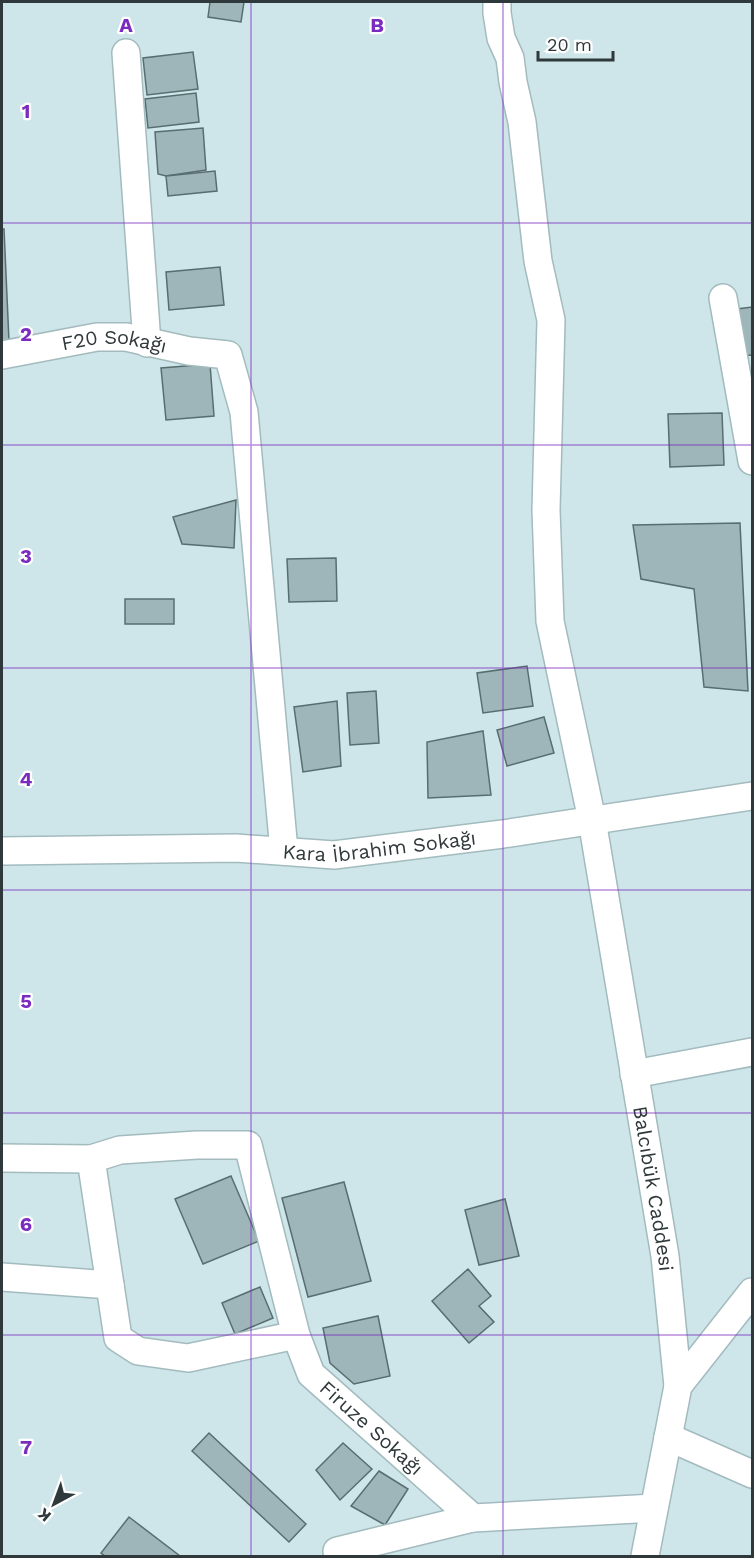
<svg xmlns="http://www.w3.org/2000/svg" width="754" height="1558" font-family="'Work Sans',sans-serif">
  <rect width="100%" height="100%" fill="#cee6e9"/>
  <g fill="#9eb6b9" stroke="#586d70" stroke-width="1.5">
    <polygon points="210,2 244,2 241,22 208,17"/>
    <polygon points="193,52 198,89 147,95 143,58"/>
    <polygon points="196,93 199,122 148,128 145,99"/>
    <polygon points="203,128 206,170 166,176 158,174 155,132"/>
    <polygon points="215,171 217,191 168,196 166,176"/>
    <polygon points="2,229 4,229 9,341 2,342"/>
    <polygon points="220,267 224,305 169,310 166,272"/>
    <polygon points="752,307 752,355 741,356 737,309"/>
    <polygon points="210,364 214,416 166,420 161,368"/>
    <polygon points="722,413 724,465 670,467 668,414"/>
    <polygon points="236,500 234,548 182,544 173,517"/>
    <polygon points="740,523 748,691 704,687 694,589 641,579 633,525"/>
    <polygon points="336,558 337,601 289,602 287,559"/>
    <rect x="125" y="599" width="49" height="25"/>
    <polygon points="527,666 533,706 483,713 477,673"/>
    <polygon points="376,691 379,743 350,745 347,693"/>
    <polygon points="337,701 341,766 303,772 294,707"/>
    <polygon points="544,717 554,753 507,766 497,730"/>
    <polygon points="483,731 491,795 428,798 427,742"/>
    <polygon points="231,1176 259,1241 203,1264 175,1199"/>
    <polygon points="344,1182 371,1281 308,1297 282,1198"/>
    <polygon points="505,1199 519,1256 479,1265 465,1210"/>
    <polygon points="468,1269 491,1296 479,1306 494,1322 469,1343 432,1301"/>
    <polygon points="260,1287 273,1318 235,1334 222,1303"/>
    <polygon points="378,1316 390,1376 354,1384 330,1363 323,1328"/>
    <polygon points="209,1433 306,1524 289,1542 192,1451"/>
    <polygon points="343,1443 372,1469 340,1500 316,1470"/>
    <polygon points="379,1471 408,1489 385,1525 351,1506"/>
    <polygon points="129,1517 180,1556 105,1556 101,1553"/>
  </g>
  <g fill="none" stroke-linecap="round" stroke-linejoin="round">
    <g stroke="#a3bbbe" stroke-width="30">
      <g id="minor">
        <path id="s1" d="M497 2V13L501 38 510 58 513 82 522 122 538 261 551 320 546 510 550 621 592 820 665 1256 678 1386 645 1556"/>
        <polyline points="126,53 147,343"/>
        <polyline points="723,298 752,461"/>
        <path id="s2" d="M2 355 97 337H126L189 351 228 355 244 412 284 851"/>
        <path id="s3" d="M2 851 236 848 334 855 503 834 752 796"/>
        <polyline points="634,1074 752,1052"/>
        <polyline points="2,1158 91,1159"/>
        <polyline points="2,1277 110,1285"/>
        <path id="s4" d="M296 1335 188 1358 138 1351 118 1338 91 1159 120 1150 197 1145H248L296 1335 311 1374 473 1518 654 1508"/>
        <polyline points="678,1386 752,1292"/>
        <polyline points="668,1437 752,1474"/>
        <polyline points="337,1551 473,1518"/>
      </g>
    </g>
    <use href="#minor" stroke="#fff" stroke-width="27"/>
  </g>
  <path fill="none" stroke="#7b2cbf" stroke-width="1.5" stroke-opacity="0.55" d="M251 2V1556M503 2V1556M2 223H752M2 445H752M2 668H752M2 890H752M2 1113H752M2 1335H752"/>
  <g text-anchor="middle" stroke-width="4.5" stroke-linejoin="round" paint-order="stroke">
    <g font-size="20" fill="#2f383a" stroke="#fff">
      <text dy="7" stroke="none"><textPath href="#s2" startOffset="114">F20 Sokağı</textPath></text>
      <text dy="7" stroke="none"><textPath href="#s3" startOffset="378">Kara İbrahim Sokağı</textPath></text>
      <text dy="7" stroke="none"><textPath href="#s1" startOffset="1202">Balcıbük Caddesi</textPath></text>
      <text dy="7" stroke="none"><textPath href="#s4" startOffset="843">Firuze Sokağı</textPath></text>
    </g>
  </g>
  <g font-size="20" text-anchor="middle" font-weight="bold" fill="#7b2cbf" stroke="#fff" stroke-width="4.5" stroke-linejoin="round" paint-order="stroke">
    <text x="126" y="32">A</text>
    <text x="377" y="32">B</text>
    <text x="26" y="118">1</text>
    <text x="26" y="341">2</text>
    <text x="26" y="563">3</text>
    <text x="26" y="786">4</text>
    <text x="26" y="1008">5</text>
    <text x="26" y="1231">6</text>
    <text x="26" y="1454">7</text>
  </g>
  <rect width="754" height="1558" fill="none" stroke="#2f383a" stroke-width="6"/>
  <g transform="translate(54 1504) rotate(221)" stroke="#ffffff" stroke-width="4.5" paint-order="stroke">
  <path d="M0-4.5L10 22L0 15L-10 22Z" fill="#2f383a"/>
  <text y="-9" font-size="16" font-weight="bold" text-anchor="middle" fill="#2f383a">K</text>
  </g>
  <path d="M538 51v9h75v-9" fill="none" stroke="#2f383a" stroke-width="3"/>
  <text x="547" y="51" font-size="18" fill="#2f383a" stroke="#ffffff" stroke-width="4.5" paint-order="stroke">20 m</text>
</svg>
